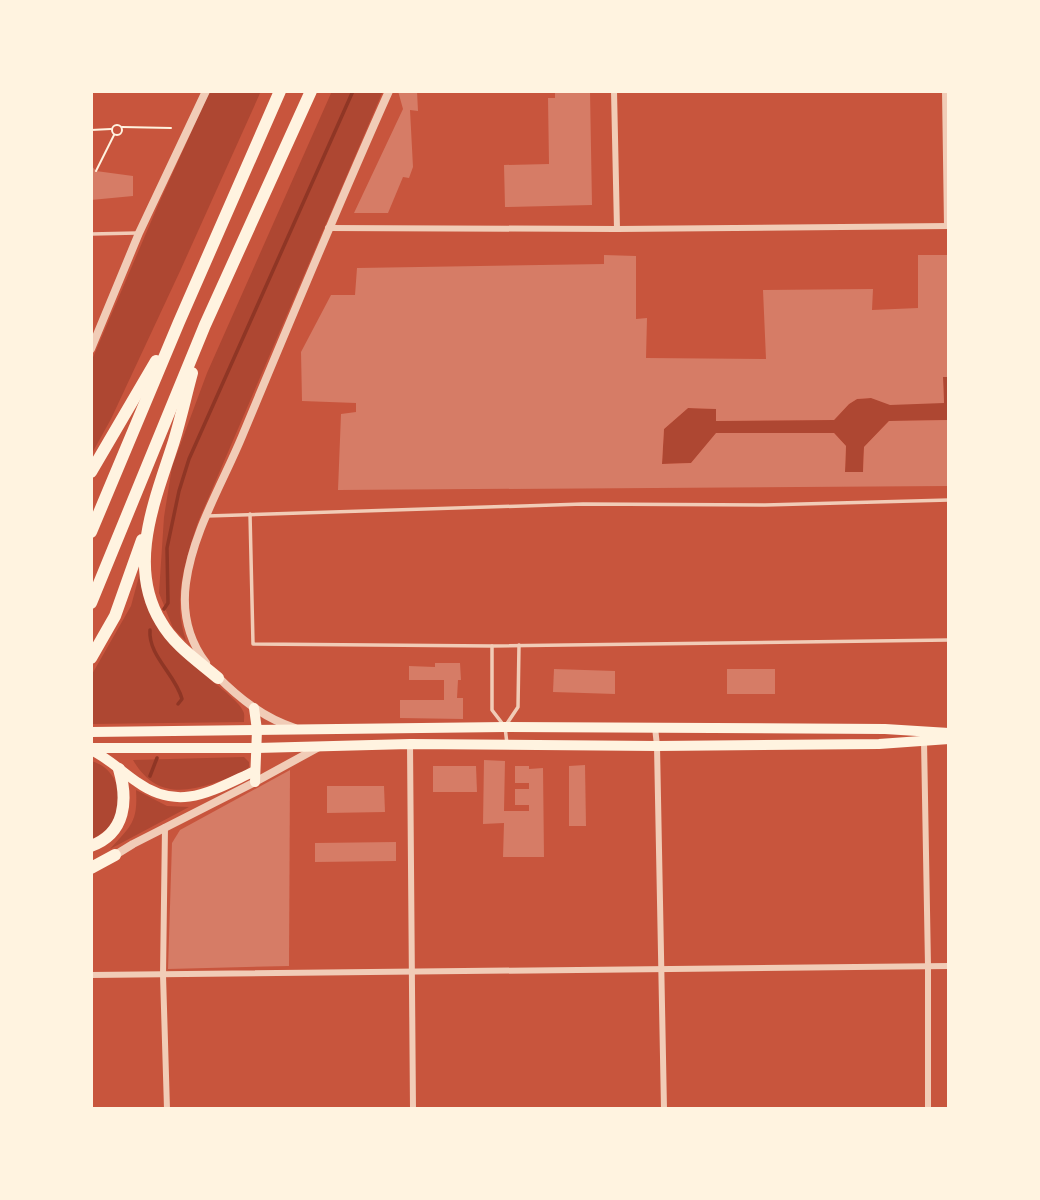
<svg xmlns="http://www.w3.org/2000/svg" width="1040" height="1200" font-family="'Space Grotesk',sans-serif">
  <rect width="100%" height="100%" fill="#c8553d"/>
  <g fill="#ae4732">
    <polygon points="210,91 261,91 181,269 111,419 91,455 91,362 159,203"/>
    <path d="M332 91H383L198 522C185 562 172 599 186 641L173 628 159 593 164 517 172 467 207 373Z"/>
    <polygon points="943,377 949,377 949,420 889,421 864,447 863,472 845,472 846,446 834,433 716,434 691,463 662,464 664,429 688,408 716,409 716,421 834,420 849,404 857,399 871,398 883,401 944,402"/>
    <path d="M142 565C140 626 173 648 216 684 223 690 240 703 243 711 245 714 244 718 244 722L91 724V676L131 606Z"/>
    <path d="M244 757 249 762V767L244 772C203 787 161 808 133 760Z"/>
    <path d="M91 761C116 767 128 799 113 821 108 830 99 835 91 840Z"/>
    <path d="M136 790 167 806 189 807 110 849C131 826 138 822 136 790Z"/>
  </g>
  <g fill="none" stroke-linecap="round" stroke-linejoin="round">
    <g stroke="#8f3625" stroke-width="3.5">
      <polyline points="164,609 168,603 167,548 179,491 189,459 353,91"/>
      <path d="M150 630C148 656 176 675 182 699L178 704"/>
      <polyline points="150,776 157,758"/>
    </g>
  </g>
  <g fill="#d67c66">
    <polygon points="398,91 417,91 418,111 410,110 413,167 409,178 403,177 388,213 354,213 403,109"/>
    <polygon points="555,91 590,91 592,205 505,207 504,165 549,164 548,98 555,98"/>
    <polygon points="91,165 96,171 133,176 133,196 91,200"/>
    <polygon points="604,255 636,256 636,319 647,318 646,358 766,359 763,290 873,289 872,310 918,308 918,255 949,255 949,377 943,377 944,403 890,405 871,398 857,399 849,404 834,420 716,421 716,409 688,408 664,429 662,464 691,463 716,433 834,433 846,446 845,472 863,472 864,447 889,421 949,420 949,486 338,490 341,414 356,412 356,403 302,401 301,352 331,295 355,295 357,268 604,264"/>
    <polygon points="435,663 460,663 461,680 458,680 457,698 463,698 463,719 400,718 400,700 444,700 444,680 409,680 409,666 435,667"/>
    <polygon points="554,669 615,671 615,694 553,692"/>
    <rect x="727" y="669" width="48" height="25"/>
    <polygon points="484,760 505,761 504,811 529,811 529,805 515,805 515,789 529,789 529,783 515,783 515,766 529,766 529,769 543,768 544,857 503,857 504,823 483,824"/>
    <polygon points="585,765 586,826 569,826 569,766"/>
    <polygon points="433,766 476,766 477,792 433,792"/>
    <polygon points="290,770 289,966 168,969 172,843 180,830"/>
    <polygon points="327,786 384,786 385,812 327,813"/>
    <polygon points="396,842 396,861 315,862 315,843"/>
  </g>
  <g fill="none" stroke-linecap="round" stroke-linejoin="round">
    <g stroke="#fff3e0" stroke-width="2">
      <circle cx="117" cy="130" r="5"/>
      <polyline points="122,127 171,128"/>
      <polyline points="91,130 111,129"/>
      <polyline points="96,171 114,135"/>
    </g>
    <g stroke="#f1ccb7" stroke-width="3.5">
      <polyline points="91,234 137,233"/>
      <polyline points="250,514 253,644 492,646 949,640"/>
      <polyline points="207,516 583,504 765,505 949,500"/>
      <polyline points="492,646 492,710 505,727 507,744"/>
      <polyline points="506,725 518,707 519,645"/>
    </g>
    <g stroke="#f1ccb7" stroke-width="6">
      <polyline points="614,91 617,229"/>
      <polyline points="945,91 947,226"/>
      <polyline points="328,228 617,229 949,226"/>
      <polyline points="655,727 657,746 664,1109"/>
      <polyline points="924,741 928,966 928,1109"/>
      <polyline points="410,744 413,1109"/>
      <polyline points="165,827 163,975 167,1109"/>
      <polyline points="91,975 949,966"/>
    </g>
    <g stroke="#f1ccb7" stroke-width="8">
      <polyline points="91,349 139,233 206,91"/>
      <path d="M206 663C188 639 182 613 186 583 193 531 223 483 243 434 291 319 338 205 389 91"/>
      <path d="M217 676C240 699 264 718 295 728"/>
      <polyline points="112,857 133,844 255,782 319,747"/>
    </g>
    <g stroke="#fff3e0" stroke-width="10">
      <polyline points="254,708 257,730 255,782"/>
      <polyline points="91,732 505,727 885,729 949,733"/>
      <polyline points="91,748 257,748 410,744 657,746 879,744 949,739"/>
      <path d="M91 750C108 758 121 771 137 782 180 813 213 790 255 771"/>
    </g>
    <g stroke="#fff3e0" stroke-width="12">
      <path d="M192 373C186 395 181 418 174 441 156 498 126 565 161 622 174 645 198 661 218 678"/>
      <polyline points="91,472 156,361"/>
      <polyline points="91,532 179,322 280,91"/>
      <polyline points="91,603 205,325 311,91"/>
      <polyline points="91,658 115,616 142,540"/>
      <path d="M91 846C126 833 128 800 119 769"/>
      <polyline points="91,868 115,855"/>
    </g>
  </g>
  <rect width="1040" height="1200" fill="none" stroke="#fff3e0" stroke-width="186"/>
</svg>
